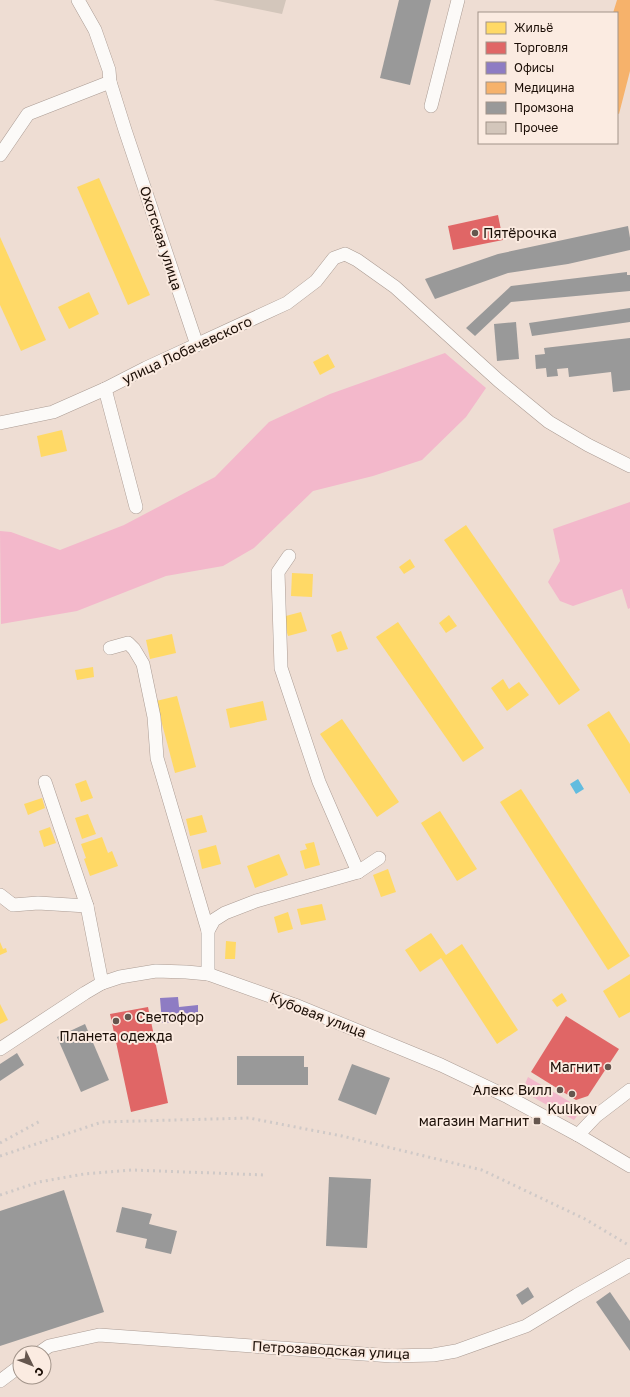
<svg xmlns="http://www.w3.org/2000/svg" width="630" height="1397" font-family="'Golos Text',sans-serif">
  <rect width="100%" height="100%" fill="#eeddd3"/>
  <g fill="#f3b8cb">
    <polygon points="445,353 486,388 466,417 422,460 373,476 313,491 254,548 223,566 166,576 77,611 1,624 0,531 11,532 60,550 124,525 215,477 269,422 330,394"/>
    <polygon points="630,502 630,608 628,609 622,589 573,606 560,601 548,582 560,561 553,529"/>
    <polygon points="528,1077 582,1109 574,1120 522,1091"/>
  </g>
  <polygon fill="#62bcdf" points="578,779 584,789 576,794 570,784"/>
  <g fill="#ffd966">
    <polygon points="99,178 150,295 128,305 77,187"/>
    <polygon points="0,237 46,340 21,351 0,305"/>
    <polygon points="89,292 99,314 69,329 58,307"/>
    <polygon points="328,354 335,367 320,375 313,362"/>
    <polygon points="62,430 67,451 41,457 37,436"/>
    <polygon points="466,525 580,690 559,705 444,540"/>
    <polygon points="410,559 415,567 404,574 399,567"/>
    <polygon points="292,573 313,574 312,597 291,596"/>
    <polygon points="301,612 307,631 288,636 282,617"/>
    <polygon points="449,615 457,626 446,633 439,623"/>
    <polygon points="398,622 484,748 463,762 376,637"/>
    <polygon points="341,631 348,649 337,652 331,635"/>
    <polygon points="172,634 176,653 150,659 146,640"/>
    <polygon points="93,667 94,677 77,680 75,670"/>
    <polygon points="503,679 509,689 519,682 529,695 507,711 491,688"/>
    <polygon points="177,696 196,767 175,773 156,701"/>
    <polygon points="263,701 267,720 230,728 226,709"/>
    <polygon points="609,711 630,744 630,794 587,725"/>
    <polygon points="342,719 399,802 377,817 320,734"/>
    <polygon points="86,780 93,798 81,802 75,784"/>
    <polygon points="521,789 630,956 608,970 500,802"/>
    <polygon points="42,798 45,808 28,815 24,804"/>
    <polygon points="440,811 477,869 457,881 421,823"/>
    <polygon points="88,814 96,834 82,839 75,818"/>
    <polygon points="202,815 207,832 190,836 186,819"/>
    <polygon points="50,827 56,843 44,847 39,831"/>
    <polygon points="102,837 108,853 112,851 118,866 90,876 84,859 86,858 81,844"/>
    <polygon points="314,842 320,865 305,869 300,851 307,849 305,844"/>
    <polygon points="216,845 221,864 202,869 198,850"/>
    <polygon points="279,854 288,875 255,888 247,866"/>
    <polygon points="388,869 396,892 381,897 373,875"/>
    <polygon points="322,904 326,920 301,925 297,909"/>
    <polygon points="288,912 293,929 278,933 274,917"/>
    <polygon points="431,933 446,955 462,944 518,1030 497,1044 441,958 420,972 405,950"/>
    <polygon points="226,941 236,942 235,959 225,959"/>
    <polygon points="0,942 3,949 6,948 7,952 0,955"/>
    <polygon points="630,974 630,1012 619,1018 603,991"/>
    <polygon points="562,993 567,1001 557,1007 552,1000"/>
    <polygon points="0,1004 8,1020 0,1024"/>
  </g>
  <g fill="#e06666">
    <polygon points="498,215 503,240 453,250 448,226"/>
    <polygon points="148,1007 168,1103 131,1112 110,1014"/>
    <polygon points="566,1016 619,1049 588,1096 576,1100 531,1072"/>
  </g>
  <polygon fill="#8e7cc3" points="178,997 179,1007 198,1005 198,1021 162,1023 160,998"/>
  <polygon fill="#f6b26b" points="617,0 630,0 630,71 619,114 617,113 617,13 613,13"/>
  <g fill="#999">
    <polygon points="399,0 431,0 410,85 380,78"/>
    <polygon points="628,226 630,238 630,250 568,264 508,273 435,299 425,279 498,254"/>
    <polygon points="627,272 627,275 630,275 630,291 511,302 475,336 466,328 511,286"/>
    <polygon points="630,308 630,322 532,336 529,323"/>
    <polygon points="516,322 519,359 497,361 494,324"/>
    <polygon points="630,338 630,390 613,392 611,372 569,377 568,368 557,369 558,376 547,377 546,368 536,369 535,355 545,354 544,348"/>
    <polygon points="85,1024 109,1080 81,1092 57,1037"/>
    <polygon points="17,1053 24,1065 0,1081 0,1064"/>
    <polygon points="237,1056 304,1056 304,1067 308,1067 308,1085 237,1085"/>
    <polygon points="352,1064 390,1078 376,1115 338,1100"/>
    <polygon points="329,1177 371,1179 367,1248 326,1246"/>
    <polygon points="64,1190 104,1312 0,1346 0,1211"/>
    <polygon points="122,1207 152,1214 149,1224 177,1231 171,1254 145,1248 147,1239 116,1232"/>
    <polygon points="528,1287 534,1297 522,1305 516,1295"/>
    <polygon points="610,1292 630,1321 630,1351 596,1302"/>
  </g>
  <polygon fill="#d3c6bb" points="213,0 286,0 282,14"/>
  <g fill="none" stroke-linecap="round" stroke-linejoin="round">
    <g stroke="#ab9c94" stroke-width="14">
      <g id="minor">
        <polyline points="78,0 95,30 109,70 110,82 125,130 197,345"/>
        <polyline points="431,106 458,0"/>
        <polyline points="0,155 28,114 110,82"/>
        <polyline points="105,389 136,507"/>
        <polyline points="0,423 53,412 105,389 146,368 287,303 316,281 334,258 345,254 357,260 395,287 499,381 549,422 588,445 630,466"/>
        <polyline points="289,556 278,572 281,668 319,782 358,872"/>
        <polyline points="110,648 128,643 134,649 143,664 154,717 157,758 208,931"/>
        <polyline points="45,782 87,906 102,983"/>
        <polyline points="0,895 13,905 38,903 87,906"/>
        <polyline points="208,974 208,931 214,920 225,913 256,901 358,872 379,858"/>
        <polyline points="0,1049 85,993 102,983 120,977 156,971 186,972 208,974 295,1005 441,1065 508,1097 578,1135 630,1166"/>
        <polyline points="578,1135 596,1116 630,1090"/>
        <polyline points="39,1353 49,1346 99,1335 392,1356 433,1355 456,1351 526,1326 577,1295 630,1265"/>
        <polyline points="0,1381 20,1366"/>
      </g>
    </g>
    <use href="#minor" stroke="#fcfaf8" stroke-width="13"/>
    <g stroke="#cfc9c7" stroke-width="3" stroke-dasharray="2 4" stroke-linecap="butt">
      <polyline points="0,1143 42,1120"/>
      <polyline points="0,1156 102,1122 249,1118 342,1136 482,1170 585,1219 630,1246"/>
      <polyline points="0,1195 39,1182 84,1174 132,1170 266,1175"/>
    </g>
  </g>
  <g fill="#65564e" stroke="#fbebe1" stroke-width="1.5">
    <circle cx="475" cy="233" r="4"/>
    <circle cx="128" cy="1017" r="4"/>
    <circle cx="116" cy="1021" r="4"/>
    <circle cx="608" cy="1067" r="4"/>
    <circle cx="560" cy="1090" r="4"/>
    <circle cx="572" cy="1094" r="4"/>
    <rect x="533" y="1117" width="8" height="8" rx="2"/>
  </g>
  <g text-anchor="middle" stroke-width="4" stroke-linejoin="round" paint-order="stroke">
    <g font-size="14" fill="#1b0e06" stroke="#fbebe1" text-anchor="end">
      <text x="483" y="238" text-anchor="start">Пятёрочка</text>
      <text x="136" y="1022" text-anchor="start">Светофор</text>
      <text x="116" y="1041" text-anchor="middle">Планета одежда</text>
      <text x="600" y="1072">Магнит</text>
      <text x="552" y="1095">Алекс Вилл</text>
      <text x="572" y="1114" text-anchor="middle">Kulikov</text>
      <text x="529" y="1126">магазин Магнит</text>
    </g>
    <g font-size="14" fill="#1b0e06" stroke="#fbebe1">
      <text transform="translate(161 238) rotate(72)" y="5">Охотская улица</text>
      <text transform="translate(187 350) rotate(-25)" y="5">улица Лобачевского</text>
      <text transform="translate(318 1015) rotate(21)" y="5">Кубовая улица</text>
      <text transform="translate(331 1350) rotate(3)" y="5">Петрозаводская улица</text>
    </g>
  </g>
  <rect x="478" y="12" width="140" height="132" fill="#fbebe1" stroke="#a19389"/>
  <rect x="486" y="22" width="20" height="12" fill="#ffd966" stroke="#a19389"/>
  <text x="514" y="32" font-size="12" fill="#1b0e06">Жильё</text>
  <rect x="486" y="42" width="20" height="12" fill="#e06666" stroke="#a19389"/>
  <text x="514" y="52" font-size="12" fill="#1b0e06">Торговля</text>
  <rect x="486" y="62" width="20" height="12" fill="#8e7cc3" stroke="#a19389"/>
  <text x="514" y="72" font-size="12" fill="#1b0e06">Офисы</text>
  <rect x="486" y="82" width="20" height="12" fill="#f6b26b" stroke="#a19389"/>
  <text x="514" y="92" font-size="12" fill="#1b0e06">Медицина</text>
  <rect x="486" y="102" width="20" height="12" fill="#999999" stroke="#a19389"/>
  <text x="514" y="112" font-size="12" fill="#1b0e06">Промзона</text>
  <rect x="486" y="122" width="20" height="12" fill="#d3c6bb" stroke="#a19389"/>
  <text x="514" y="132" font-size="12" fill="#1b0e06">Прочее</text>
  <g transform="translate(32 1365) rotate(133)"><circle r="19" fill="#fbebe1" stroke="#a19389"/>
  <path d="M0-3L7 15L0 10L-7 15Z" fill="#65564e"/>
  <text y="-6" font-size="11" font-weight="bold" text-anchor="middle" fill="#1b0e06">С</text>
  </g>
</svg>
